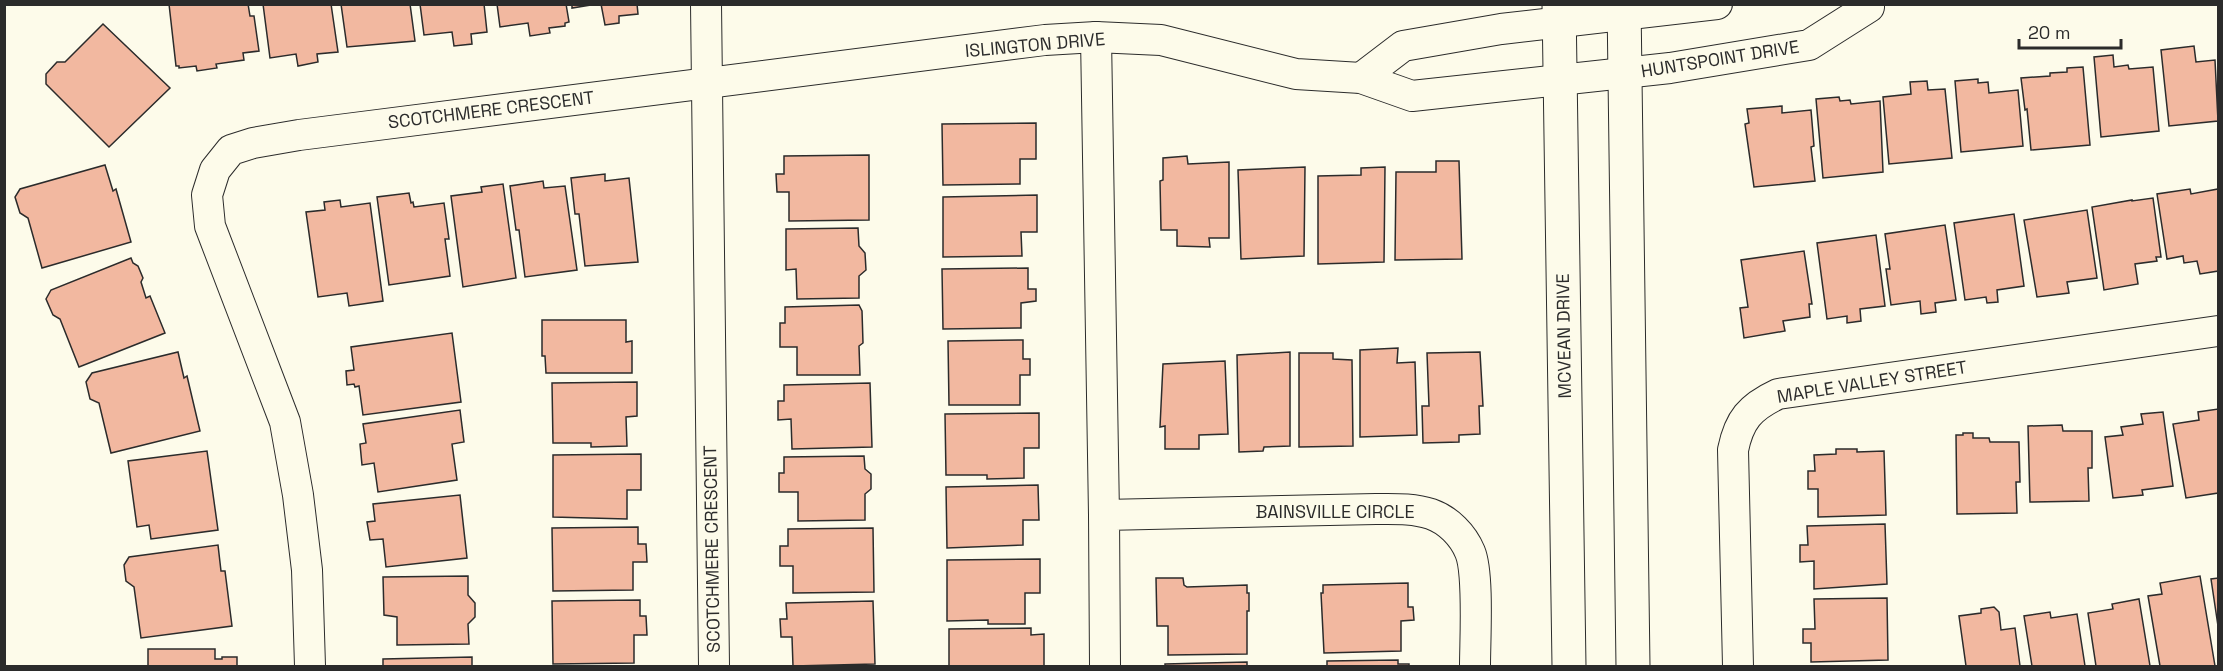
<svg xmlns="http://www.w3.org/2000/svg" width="2223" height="671" font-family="'Space Grotesk',sans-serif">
  <rect width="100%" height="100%" fill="#fdfbea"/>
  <g fill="#f2b8a0" stroke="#2b2b2b" stroke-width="1.5">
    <polygon points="169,4 248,4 250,16 254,16 259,51 243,53 244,60 216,64 217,68 197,71 196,66 179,68 179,66 176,66"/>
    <polygon points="263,4 331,4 338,52 317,54 318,62 298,66 296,54 270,58"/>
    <polygon points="341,4 410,4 415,41 347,47"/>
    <polygon points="420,4 484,4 487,32 471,34 472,44 454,46 452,32 424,35"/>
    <polygon points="497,4 566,4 569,22 565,23 565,26 549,28 550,33 530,36 528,23 500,27"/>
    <polygon points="572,4 597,4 572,8"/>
    <polygon points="601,4 637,4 638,14 619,16 619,23 605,25"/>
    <polygon points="103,24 170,88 109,147 46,84 46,74 57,62 65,62"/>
    <polygon points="2194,46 2196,62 2215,60 2218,121 2169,126 2161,50"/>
    <polygon points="2113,55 2114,67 2128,65 2129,69 2153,67 2159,131 2101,137 2094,57"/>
    <polygon points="2083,67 2090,145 2031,150 2027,109 2025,110 2021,78 2050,76 2050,73 2067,72 2067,68"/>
    <polygon points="1978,79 1978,83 1988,82 1989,93 2018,90 2023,146 1961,152 1955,81"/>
    <polygon points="1927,81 1928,90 1945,89 1952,158 1889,164 1883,97 1911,94 1910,82"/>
    <polygon points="1839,97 1840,101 1850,100 1851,104 1880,101 1883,172 1823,178 1816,99"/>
    <polygon points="1782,106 1782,113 1811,110 1814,146 1811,147 1815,181 1754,187 1745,124 1749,123 1747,109"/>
    <polygon points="1036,123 1036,159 1020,159 1020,184 943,185 942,124"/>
    <polygon points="869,155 869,220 789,221 789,192 777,192 776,174 784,174 784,156"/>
    <polygon points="1187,156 1188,164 1229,162 1229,238 1209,238 1210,247 1177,246 1177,230 1161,230 1160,181 1163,180 1163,158"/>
    <polygon points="1436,161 1459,161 1462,259 1395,260 1396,172 1436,172"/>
    <polygon points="105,165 113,191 116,189 131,242 42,268 28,218 20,213 15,197 20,189"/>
    <polygon points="1305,167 1304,256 1241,259 1238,170"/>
    <polygon points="1385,167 1384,262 1318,264 1318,176 1361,175 1361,168"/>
    <polygon points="605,174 605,181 629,178 638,262 585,266 579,214 575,214 571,178"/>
    <polygon points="543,181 544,188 565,186 577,270 525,277 519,230 516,230 510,186"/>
    <polygon points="503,184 516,278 463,287 451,196 482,192 481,187"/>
    <polygon points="2190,189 2191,194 2218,189 2218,271 2200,274 2197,261 2184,263 2183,256 2167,259 2157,194"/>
    <polygon points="409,193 411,203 413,202 414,207 444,203 449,239 445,239 450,276 389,285 377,197"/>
    <polygon points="1037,195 1037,232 1021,232 1022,256 943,257 943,197"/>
    <polygon points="2153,198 2161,257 2156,257 2157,261 2135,264 2138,284 2104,290 2092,207 2132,200 2132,201"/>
    <polygon points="340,200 341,207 370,203 383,301 349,306 347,293 318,297 306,212 325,210 324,202"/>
    <polygon points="2087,210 2097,278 2067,282 2069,293 2037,297 2024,220"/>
    <polygon points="2014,214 2024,286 1997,290 1998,302 1987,303 1986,297 1965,300 1954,223"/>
    <polygon points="1945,225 1956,300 1935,303 1936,312 1921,314 1920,301 1891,305 1886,269 1890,269 1885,234"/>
    <polygon points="858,228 859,246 865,253 866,270 859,276 859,298 797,299 796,269 786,270 786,229"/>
    <polygon points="1876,235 1885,306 1860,309 1861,321 1847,323 1847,316 1827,319 1817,243"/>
    <polygon points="1804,251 1812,304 1809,304 1810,317 1783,321 1785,331 1744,338 1740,308 1748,307 1741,260"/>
    <polygon points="131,258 133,263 138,266 143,278 141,282 146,298 150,296 165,333 79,367 60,319 53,315 46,299 51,290"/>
    <polygon points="1028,268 1028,289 1036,289 1036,301 1021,303 1021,328 943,329 942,269"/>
    <polygon points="859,305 862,311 863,343 859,346 860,375 797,375 797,347 780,347 780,323 785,323 785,307"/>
    <polygon points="542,320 626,320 626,342 632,341 632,373 546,373 545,356 542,356"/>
    <polygon points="452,333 461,402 363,415 359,386 355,387 354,384 347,385 346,371 354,370 351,347"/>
    <polygon points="1023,340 1023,359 1030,359 1030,375 1020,375 1020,405 949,405 948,341"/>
    <polygon points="1398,348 1397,363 1415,362 1417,435 1360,437 1360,350"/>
    <polygon points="178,352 184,378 187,376 200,431 111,453 99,403 90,399 86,382 92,373"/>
    <polygon points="1290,352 1290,446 1264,447 1263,451 1239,452 1237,355"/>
    <polygon points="1480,352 1483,406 1479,406 1480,434 1459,435 1459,442 1423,443 1422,406 1429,406 1427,353"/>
    <polygon points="1299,353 1333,353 1333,359 1352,360 1353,446 1299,447"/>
    <polygon points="1225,361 1228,434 1199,435 1199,449 1165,449 1165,426 1160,427 1163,364"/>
    <polygon points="637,382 637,416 626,417 627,446 591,447 591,443 553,443 552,383"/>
    <polygon points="870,383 872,447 792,449 791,419 778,420 778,401 784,401 784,385"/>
    <polygon points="2218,409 2218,493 2186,498 2173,424 2199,420 2198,412"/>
    <polygon points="460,410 464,442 452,444 457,480 378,492 374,463 362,465 360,444 366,443 363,424"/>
    <polygon points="2163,412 2173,486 2142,490 2143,495 2113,498 2105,437 2123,435 2121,427 2143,424 2141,414"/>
    <polygon points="1039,413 1039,448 1024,448 1024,478 987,479 987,475 946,475 945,414"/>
    <polygon points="2062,425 2063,431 2092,431 2092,468 2088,468 2089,501 2030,502 2028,426"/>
    <polygon points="1963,433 1973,433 1973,438 1989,438 1990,442 2019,442 2020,482 2016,482 2017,513 1957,514 1956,435 1963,435"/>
    <polygon points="1836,449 1857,449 1857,452 1884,451 1886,515 1818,517 1818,489 1808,489 1808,471 1815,471 1814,455 1836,454"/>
    <polygon points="207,451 218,530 151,539 149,525 137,527 128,461"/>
    <polygon points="641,454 641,490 627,490 627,519 553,517 553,455"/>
    <polygon points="864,456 865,469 871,474 871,489 865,494 865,520 798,521 798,492 779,492 779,473 784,473 784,457"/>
    <polygon points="1038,485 1039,520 1023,520 1023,545 947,548 946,487"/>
    <polygon points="460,495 467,558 386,567 383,539 370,540 367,522 375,521 373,504"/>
    <polygon points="1885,524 1887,584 1814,589 1814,561 1800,562 1800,545 1808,545 1807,526"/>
    <polygon points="638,527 638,544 646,544 647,562 633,562 633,590 553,591 552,528"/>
    <polygon points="873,528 874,592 793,593 793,566 780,566 780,546 788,546 788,529"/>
    <polygon points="218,545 221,571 225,571 232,626 141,638 134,587 126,581 124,565 129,557"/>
    <polygon points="1040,559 1040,593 1025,593 1025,624 988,624 988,620 947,621 947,560"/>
    <polygon points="468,576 468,595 475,603 475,617 468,624 469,644 397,645 397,617 384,615 383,577"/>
    <polygon points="2200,576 2215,666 2160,666 2148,596 2162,594 2160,583"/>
    <polygon points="1156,578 1183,578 1184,585 1187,587 1247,585 1247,593 1249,593 1249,611 1247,611 1247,654 1168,655 1168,626 1157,626"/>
    <polygon points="2218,578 2218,626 2211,579"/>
    <polygon points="1408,583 1408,607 1413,607 1414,620 1401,621 1401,651 1324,653 1321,593 1323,593 1323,585"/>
    <polygon points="1887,598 1888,660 1811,662 1811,643 1803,643 1803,629 1815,629 1814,599"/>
    <polygon points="2139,599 2150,666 2096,666 2088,613 2113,609 2112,604"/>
    <polygon points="640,600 640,616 646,616 647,635 634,635 634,663 553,664 552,601"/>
    <polygon points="873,601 875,664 793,666 792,637 781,637 780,619 787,619 786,603"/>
    <polygon points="1994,607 1999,612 2001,630 2015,628 2020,666 1966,666 1959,616 1981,613 1981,609"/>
    <polygon points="2050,612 2051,618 2077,614 2085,666 2032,666 2024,616"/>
    <polygon points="1031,628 1031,635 1044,634 1044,666 949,666 949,629"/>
    <polygon points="148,649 215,649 215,659 222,659 222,657 237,657 237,666 148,666"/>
    <polygon points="472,657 472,666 383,666 383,659"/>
    <polygon points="1398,660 1398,664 1409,664 1409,666 1327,666 1327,661"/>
    <polygon points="1247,662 1247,666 1165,666 1165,664"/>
  </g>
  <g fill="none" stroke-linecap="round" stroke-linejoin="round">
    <g stroke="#2b2b2b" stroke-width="32">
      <g id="minor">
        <polyline points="706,4 714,666"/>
        <polyline points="1096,37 1104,515"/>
        <polyline points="1361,78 1403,46 1501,29 1717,4"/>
        <polyline points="310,666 307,570 298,495 285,422 210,226 207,195 215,170 231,150 253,143 299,135 1045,40 1096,37 1161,40 1296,74 1361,78 1412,96 1670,68 1809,45 1869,7"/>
        <path d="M1105 666 1104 515 1376 509C1394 509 1413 508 1431 514 1448 520 1463 535 1470 552 1479 573 1475 640 1475 666"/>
        <path d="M1738 666 1733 450C1739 420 1750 407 1778 394L2218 331"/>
      </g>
    </g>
    <g stroke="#2b2b2b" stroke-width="35">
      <g id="secondary">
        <polyline points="1559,4 1569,666"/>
        <polyline points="1624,4 1633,666"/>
      </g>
    </g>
    <use href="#minor" stroke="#fdfbea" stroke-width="30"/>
    <use href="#secondary" stroke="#fdfbea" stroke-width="33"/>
  </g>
  <g text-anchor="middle" stroke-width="4.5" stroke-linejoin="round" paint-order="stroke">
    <g font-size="18" fill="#2b2b2b" stroke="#fdfbea">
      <text transform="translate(1035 45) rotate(-5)" y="6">ISLINGTON DRIVE</text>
      <text transform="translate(1720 59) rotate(-9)" y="6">HUNTSPOINT DRIVE</text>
      <text transform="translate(491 110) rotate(-7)" y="6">SCOTCHMERE CRESCENT</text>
      <text transform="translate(1564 336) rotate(-91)" y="6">MCVEAN DRIVE</text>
      <text transform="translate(1872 382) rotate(-9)" y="6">MAPLE VALLEY STREET</text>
      <text x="1335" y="518">BAINSVILLE CIRCLE</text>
      <text transform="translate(712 549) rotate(-91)" y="6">SCOTCHMERE CRESCENT</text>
    </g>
  </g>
  <rect width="2223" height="671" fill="none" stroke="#2b2b2b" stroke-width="12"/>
  <path d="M2019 39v9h102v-9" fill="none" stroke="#2b2b2b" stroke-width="3"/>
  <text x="2028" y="39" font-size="18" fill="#2b2b2b" stroke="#fdfbea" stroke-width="4.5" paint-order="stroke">20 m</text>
</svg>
